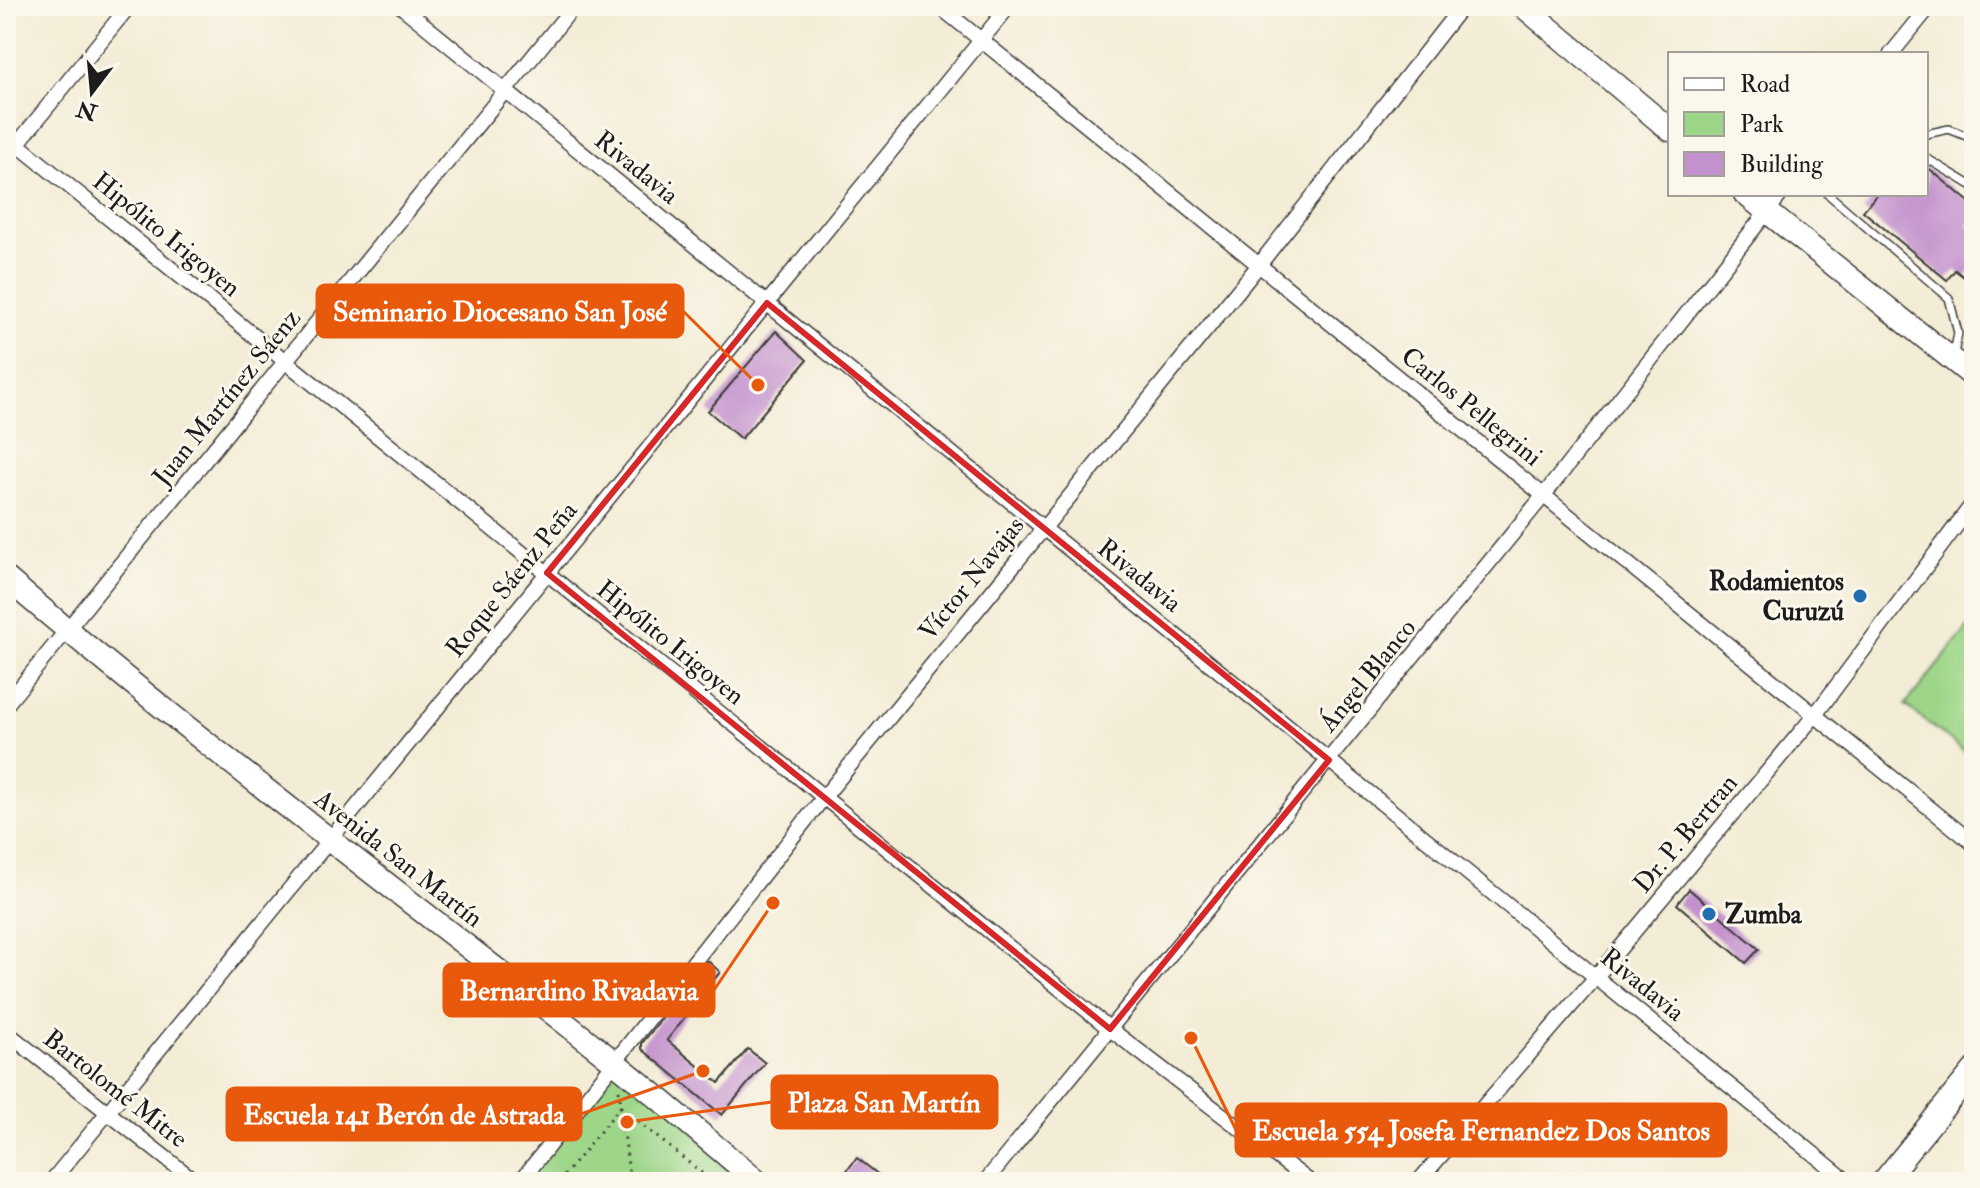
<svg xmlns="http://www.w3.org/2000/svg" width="1980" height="1188" font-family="'IM FELL Double Pica',serif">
  <rect width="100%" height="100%" fill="#fbf7ec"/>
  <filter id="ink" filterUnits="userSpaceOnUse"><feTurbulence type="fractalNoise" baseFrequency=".0125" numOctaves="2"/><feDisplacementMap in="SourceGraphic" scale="16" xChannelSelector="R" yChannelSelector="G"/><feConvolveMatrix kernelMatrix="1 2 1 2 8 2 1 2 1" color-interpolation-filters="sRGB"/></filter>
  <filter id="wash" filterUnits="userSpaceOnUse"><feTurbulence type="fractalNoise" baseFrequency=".006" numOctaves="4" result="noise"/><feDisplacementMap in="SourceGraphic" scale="32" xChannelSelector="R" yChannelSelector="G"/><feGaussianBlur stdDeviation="1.8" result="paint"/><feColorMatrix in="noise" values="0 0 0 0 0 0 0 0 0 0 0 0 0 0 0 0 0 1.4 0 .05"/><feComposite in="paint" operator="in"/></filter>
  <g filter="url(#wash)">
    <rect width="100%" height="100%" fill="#f3ecd6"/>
    <g fill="#9dd689" stroke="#5c7952" stroke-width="2">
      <polygon points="1974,620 1974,759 1905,705"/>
      <polygon points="615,1063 758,1182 520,1182"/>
    </g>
    <g id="blocks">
      <g fill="#c392cd">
        <polygon points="1926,166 1974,206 1974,218 1968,225 1974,230 1974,268 1965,278 1955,270 1947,280 1863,211 1877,194 1926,194"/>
        <polygon points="776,331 807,360 741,439 708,411"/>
        <polygon points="1689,889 1759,949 1746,963 1677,904"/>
        <polygon points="708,961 720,972 667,1040 719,1083 748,1049 765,1063 722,1115 642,1049 642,1043"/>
        <polygon points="857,1158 888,1182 838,1182"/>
      </g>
    </g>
  </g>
  <g filter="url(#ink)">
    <use href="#blocks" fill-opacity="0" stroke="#3c3b38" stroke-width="2"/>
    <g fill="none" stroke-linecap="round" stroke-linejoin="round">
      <g stroke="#3c3b38" stroke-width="10">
        <g id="service">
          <polyline points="1926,134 1949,129 1974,139"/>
          <polyline points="1926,158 1974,187"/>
          <polyline points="1828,194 1949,298 1958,333 1954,354"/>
        </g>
      </g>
      <g stroke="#3c3b38" stroke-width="17">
        <g id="minor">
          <polyline points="401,6 1848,1182"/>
          <polyline points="939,6 1974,844"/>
          <polyline points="1891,54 1930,6"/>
          <polyline points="6,135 1110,1029 1310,1182"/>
          <polyline points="6,158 129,6"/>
          <polyline points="6,705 574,6"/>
          <polyline points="6,1032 196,1182"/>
          <polyline points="51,1182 1009,6"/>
          <polyline points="520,1182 824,797 1259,265 1462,6"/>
          <polyline points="985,1182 1544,495 1781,194"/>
          <polyline points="1418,1182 1596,977 1815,715 1974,502"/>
        </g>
      </g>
      <g stroke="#3c3b38" stroke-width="25">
        <g id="secondary">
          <polyline points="1523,6 1670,130"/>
          <polyline points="1745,194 1974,377"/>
          <path d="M6 578C202 746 411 900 613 1061 662 1100 710 1142 758 1182"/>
          <polyline points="1883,1182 1974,1070"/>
        </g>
      </g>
      <g stroke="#3c3b38" stroke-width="3" stroke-dasharray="2 6" stroke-linecap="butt">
        <polyline points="619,1090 630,1182"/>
        <polyline points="559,1182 620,1107 713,1182"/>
      </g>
      <use href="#service" stroke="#fff" stroke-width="7"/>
      <use href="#minor" stroke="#fff" stroke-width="14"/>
      <use href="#secondary" stroke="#fff" stroke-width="22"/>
    </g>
  </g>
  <path fill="none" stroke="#d62828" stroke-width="6" stroke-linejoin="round" d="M767 303 1329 760 1110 1029 547 573Z"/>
  <g fill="#1f6fb2" stroke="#fbf7ec" stroke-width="3">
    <circle cx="1860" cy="596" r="8"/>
    <circle cx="1709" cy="914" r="8"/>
  </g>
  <g text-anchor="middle" stroke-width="6" stroke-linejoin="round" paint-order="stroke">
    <g font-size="26" fill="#1c1c1c" stroke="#fbf7ec">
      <text transform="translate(637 167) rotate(39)" y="9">Rivadavia</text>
      <text transform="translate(167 234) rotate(39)" y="9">Hipólito Irigoyen</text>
      <text transform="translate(226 397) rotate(-51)" y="9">Juan Martínez Sáenz</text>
      <text transform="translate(1472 406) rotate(39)" y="9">Carlos Pellegrini</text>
      <text transform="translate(1140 575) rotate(39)" y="9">Rivadavia</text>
      <text transform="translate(971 578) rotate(-51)" y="9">Víctor Navajas</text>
      <text transform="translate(511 579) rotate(-51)" y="9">Roque Sáenz Peña</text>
      <text transform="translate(671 642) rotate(39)" y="9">Hipólito Irigoyen</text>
      <text transform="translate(1367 675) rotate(-51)" y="9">Ángel Blanco</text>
      <text transform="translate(1685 833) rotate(-50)" y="9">Dr. P. Bertran</text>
      <text transform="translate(399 858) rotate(38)" y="9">Avenida San Martín</text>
      <text transform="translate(1643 984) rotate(39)" y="9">Rivadavia</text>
      <text transform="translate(116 1088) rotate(38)" y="9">Bartolomé Mitre</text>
    </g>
    <g font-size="26" font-weight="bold" fill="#1c1c1c" stroke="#fbf7ec" text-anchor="end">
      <text x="1844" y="590">Rodamientos<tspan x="1844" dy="30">Curuzú</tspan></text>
      <text x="1725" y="923" text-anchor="start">Zumba</text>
    </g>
  </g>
  <path fill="none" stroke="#e8590c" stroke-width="3" d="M758 385L683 311M773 903L714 990M627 1122L772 1102M703 1071L581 1114M1191 1038L1236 1130"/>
  <g fill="#e8590c" stroke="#fbf7ec" stroke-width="3">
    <circle cx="758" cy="385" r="8"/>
    <circle cx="773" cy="903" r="8"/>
    <circle cx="627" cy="1122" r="8"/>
    <circle cx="703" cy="1071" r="8"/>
    <circle cx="1191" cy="1038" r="8"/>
  </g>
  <g fill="#e8590c" stroke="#e8590c" stroke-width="3">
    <rect x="317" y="285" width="366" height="52" rx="8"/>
    <rect x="444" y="964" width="270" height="52" rx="8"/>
    <rect x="772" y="1076" width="225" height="52" rx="8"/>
    <rect x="227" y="1088" width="354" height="52" rx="8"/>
    <rect x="1236" y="1104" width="490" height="52" rx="8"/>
  </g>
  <g font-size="28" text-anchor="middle" font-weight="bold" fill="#fff">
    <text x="500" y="321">Seminario Diocesano San José</text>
    <text x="579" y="1000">Bernardino Rivadavia</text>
    <text x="884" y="1112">Plaza San Martín</text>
    <text x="404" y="1124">Escuela 141 Berón de Astrada</text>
    <text x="1481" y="1140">Escuela 554 Josefa Fernandez Dos Santos</text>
  </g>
  <rect width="1980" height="1188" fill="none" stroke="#fbf7ec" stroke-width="32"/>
  <rect x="1668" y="52" width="260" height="144" fill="#fbf7ec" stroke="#a29f99" stroke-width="2"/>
  <rect x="1684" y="78" width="40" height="12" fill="#ffffff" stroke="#a29f99" stroke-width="2"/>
  <text x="1740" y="92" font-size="24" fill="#1c1c1c">Road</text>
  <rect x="1684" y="112" width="40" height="24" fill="#9dd689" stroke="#a29f99" stroke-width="2"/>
  <text x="1740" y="132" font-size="24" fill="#1c1c1c">Park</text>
  <rect x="1684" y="152" width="40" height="24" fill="#c392cd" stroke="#a29f99" stroke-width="2"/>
  <text x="1740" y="172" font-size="24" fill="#1c1c1c">Building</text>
  <g transform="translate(92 92) rotate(196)" stroke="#fbf7ec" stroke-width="6" paint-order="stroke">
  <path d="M0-6L14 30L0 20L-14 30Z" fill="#1c1c1c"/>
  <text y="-12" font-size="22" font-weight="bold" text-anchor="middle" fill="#1c1c1c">N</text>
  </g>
</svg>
